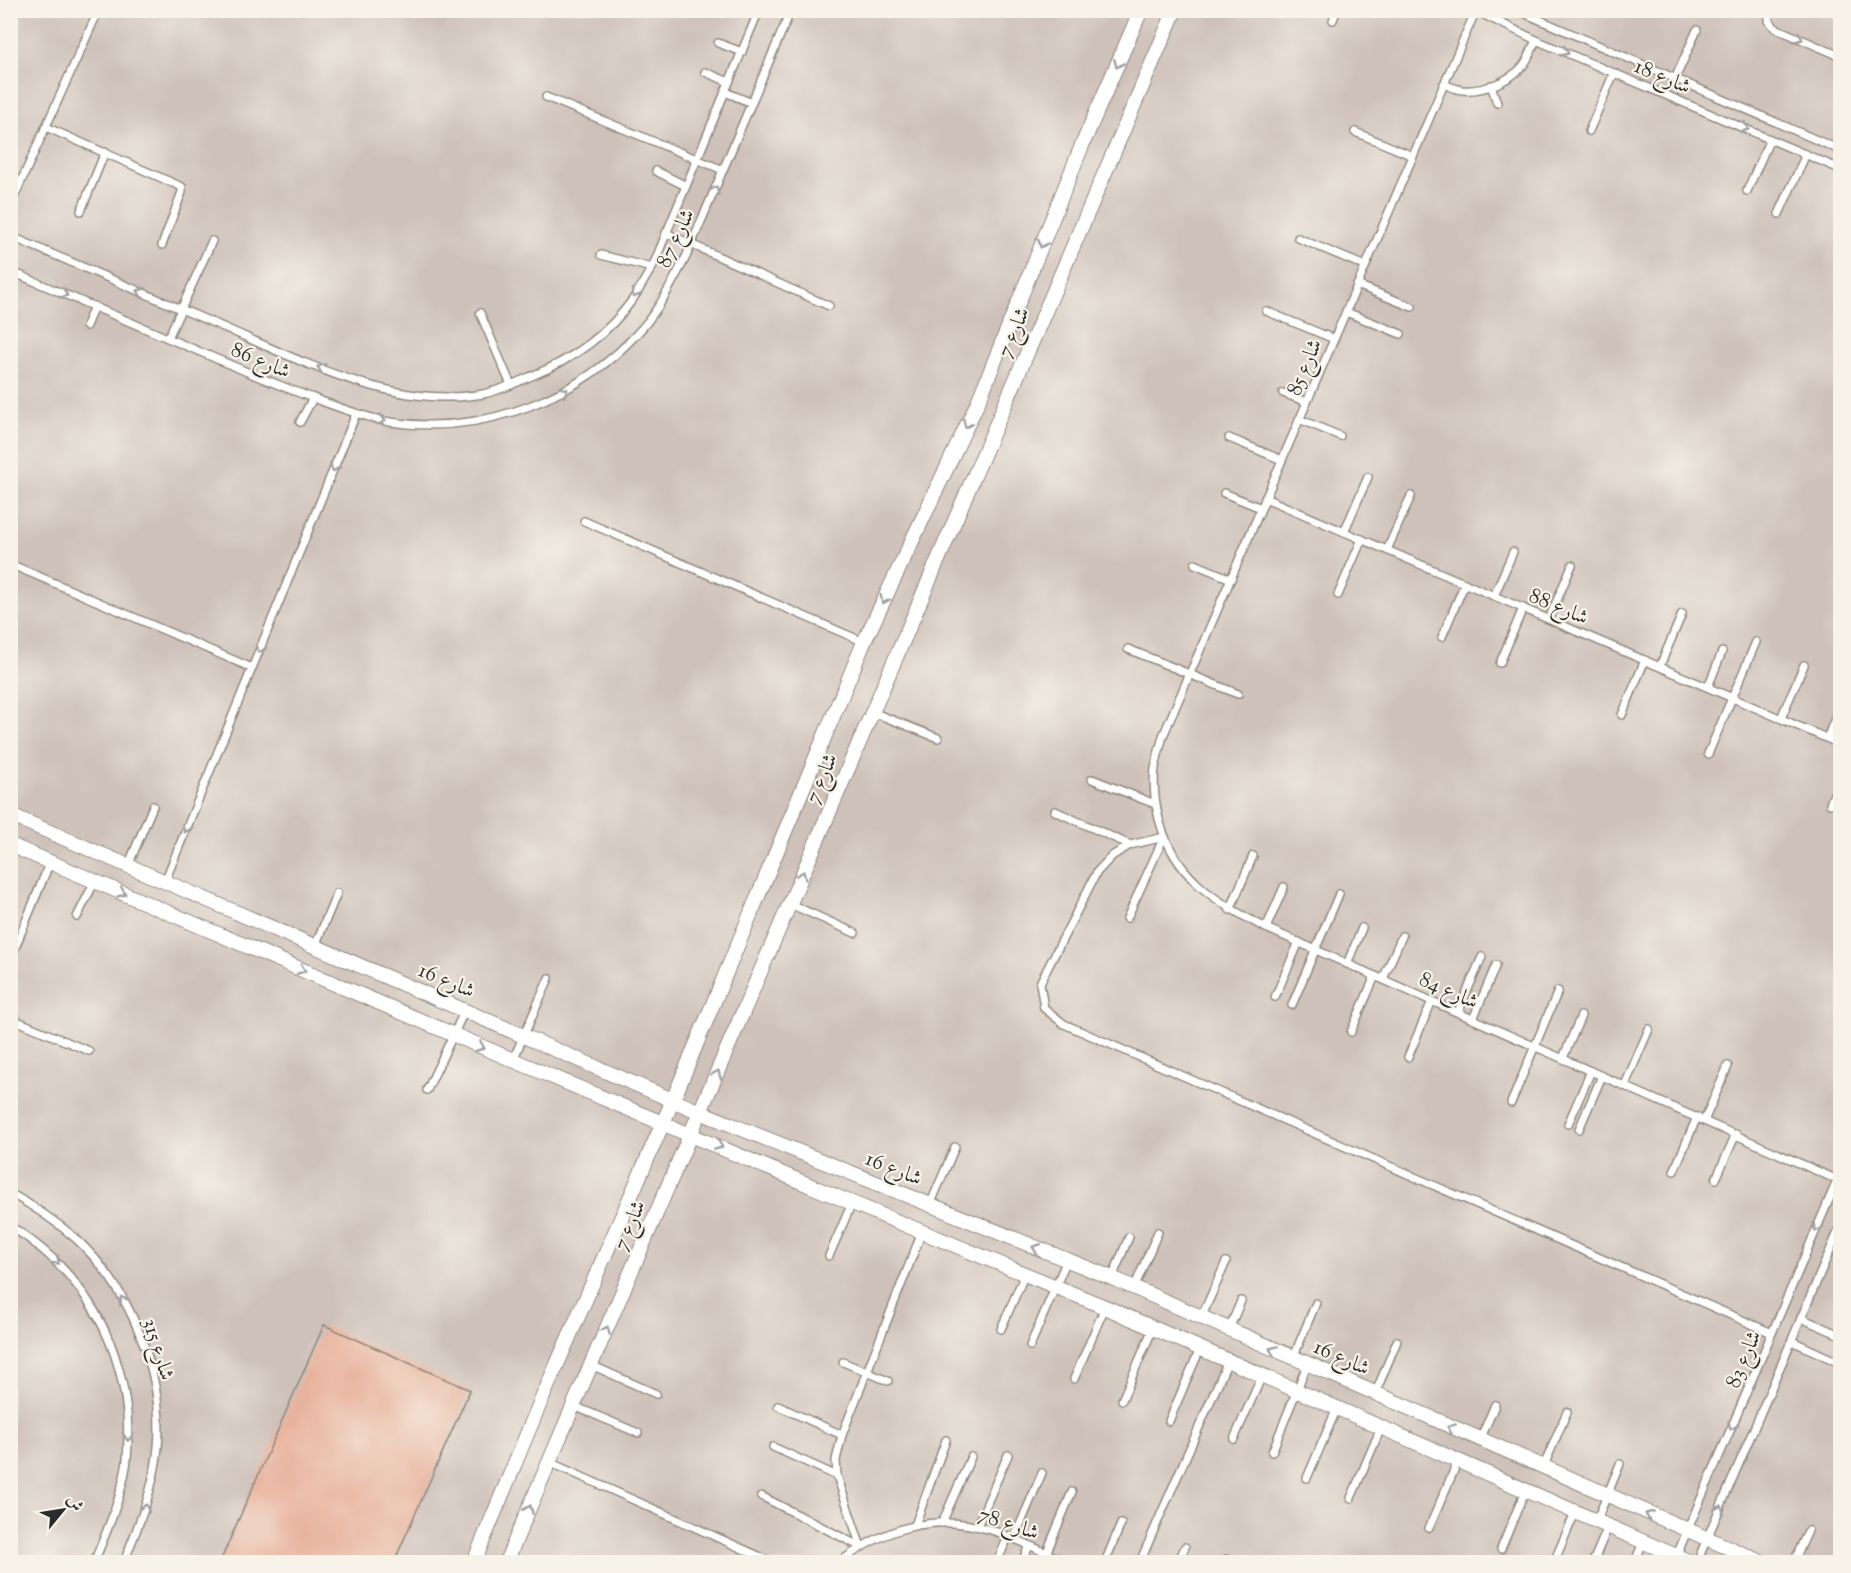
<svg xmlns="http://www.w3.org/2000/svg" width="1851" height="1573" font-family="'Sorts Mill Goudy',Amiri,serif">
  <rect width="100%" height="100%" fill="#f7f3e8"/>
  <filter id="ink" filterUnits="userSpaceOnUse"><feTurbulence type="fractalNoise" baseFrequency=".0167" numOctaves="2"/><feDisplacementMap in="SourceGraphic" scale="12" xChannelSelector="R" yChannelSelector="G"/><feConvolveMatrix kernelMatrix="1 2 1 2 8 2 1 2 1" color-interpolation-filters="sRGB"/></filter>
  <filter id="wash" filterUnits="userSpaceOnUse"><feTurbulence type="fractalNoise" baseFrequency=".008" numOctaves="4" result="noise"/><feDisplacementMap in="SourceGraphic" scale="24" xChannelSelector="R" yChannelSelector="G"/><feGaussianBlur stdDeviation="1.35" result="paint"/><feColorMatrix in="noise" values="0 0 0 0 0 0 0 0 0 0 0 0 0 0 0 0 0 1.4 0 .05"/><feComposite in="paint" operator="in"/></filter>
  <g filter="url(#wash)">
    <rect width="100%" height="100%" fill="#f2e5cc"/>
    <rect fill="#cec1ba" x="11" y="11" width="1829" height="1551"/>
    <g id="blocks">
      <polygon fill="#e8b39d" points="324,1325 470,1390 394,1562 220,1562"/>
    </g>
  </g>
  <g filter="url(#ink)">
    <use href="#blocks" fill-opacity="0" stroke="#8e887c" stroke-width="1.5"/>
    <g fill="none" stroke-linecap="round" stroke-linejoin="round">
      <g stroke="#8e887c" stroke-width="10">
        <g id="lane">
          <polyline points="1474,10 1536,40 1840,169"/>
          <path d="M1476 10 1163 736C1160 747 1157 758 1155 768 1153 785 1155 803 1159 819 1174 877 1217 903 1266 928L1840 1181"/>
          <polyline points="1517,10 1840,150"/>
          <polyline points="1769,10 1769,21 1775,28 1840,56"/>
          <polyline points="1333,20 1337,10"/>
          <polyline points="718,43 742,52"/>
          <polyline points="705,72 729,82"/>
          <polyline points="1675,79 1697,30"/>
          <path d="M1444 84C1450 87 1456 89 1462 90 1482 92 1510 81 1523 66 1529 58 1532 49 1536 40"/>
          <polyline points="1491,85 1497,103"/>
          <polyline points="725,92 752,103"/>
          <polyline points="546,97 723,170"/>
          <polyline points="46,127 182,187 182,192 162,245"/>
          <polyline points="1589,131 1614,73"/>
          <polyline points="1355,132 1413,156"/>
          <polyline points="10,165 11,163"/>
          <polyline points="656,171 686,186"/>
          <polyline points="1747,191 1770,139"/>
          <polyline points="10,206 96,16 101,10"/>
          <polyline points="81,211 105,152"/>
          <polyline points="1779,214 1806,154"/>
          <polyline points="666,233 829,306"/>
          <path d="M10 236C81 266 152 296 223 327 301 361 395 410 483 394 500 391 517 382 534 375 573 359 608 334 633 299 640 289 645 278 652 268L759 10"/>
          <polyline points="1298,238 1365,266"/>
          <polyline points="601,255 652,268"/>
          <path d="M10 271C81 301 153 332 224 362 256 376 288 389 321 401 343 409 366 418 390 422 483 436 582 398 643 327 661 306 673 281 686 257L791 10"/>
          <polyline points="1357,285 1412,307"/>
          <polyline points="1266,311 1334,339"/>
          <polyline points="1346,312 1401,334"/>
          <polyline points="480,313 511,385"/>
          <polyline points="86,326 94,306"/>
          <polyline points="168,338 212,241"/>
          <polyline points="1283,393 1307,402"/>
          <polyline points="1299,419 1340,436"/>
          <polyline points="300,422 313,398"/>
          <polyline points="1229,438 1282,460"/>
          <polyline points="1224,493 1261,508"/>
          <polyline points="1265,498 1840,744"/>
          <polyline points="584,521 864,642"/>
          <polyline points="1344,532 1368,477"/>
          <polyline points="1387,550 1411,496"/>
          <polyline points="10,564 252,668"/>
          <polyline points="1195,564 1231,579"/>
          <polyline points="1338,595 1362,539"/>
          <polyline points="1494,596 1513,552"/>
          <polyline points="1549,619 1572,565"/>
          <polyline points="1442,637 1465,583"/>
          <polyline points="1128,649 1238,694"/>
          <polyline points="1500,663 1523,608"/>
          <polyline points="1660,666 1682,614"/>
          <polyline points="1708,687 1722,652"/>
          <polyline points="872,712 938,738"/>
          <polyline points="1622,715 1645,660"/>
          <polyline points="1781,718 1804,665"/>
          <polyline points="1827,738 1840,707"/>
          <polyline points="1708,754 1756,642"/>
          <polyline points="1092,779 1155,804"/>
          <polyline points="1830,804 1840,779"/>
          <polyline points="1055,811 1130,845"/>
          <polyline points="1164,837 1130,845 1112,856 1097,872 1040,983 1044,1008 1064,1024 1772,1333"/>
          <polyline points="128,866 153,806"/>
          <polyline points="165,881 356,414"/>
          <polyline points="790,904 855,933"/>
          <polyline points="1230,910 1253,856"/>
          <polyline points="77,917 95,881"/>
          <polyline points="1127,918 1164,837"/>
          <polyline points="1266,928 1284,887"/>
          <polyline points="315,946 337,893"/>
          <polyline points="10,960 50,862"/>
          <polyline points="1347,964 1362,928"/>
          <polyline points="1383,979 1402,936"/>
          <polyline points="1275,997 1299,942"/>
          <polyline points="1292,1005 1339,894"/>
          <polyline points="1458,1012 1482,957"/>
          <polyline points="10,1018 89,1051"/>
          <polyline points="1473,1019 1496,965"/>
          <polyline points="1351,1032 1375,976"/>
          <polyline points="1408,1057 1432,1001"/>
          <polyline points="1563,1058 1581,1016"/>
          <polyline points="513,1060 549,978"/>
          <polyline points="1625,1085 1649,1029"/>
          <polyline points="427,1090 465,1010"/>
          <polyline points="1511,1103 1558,991"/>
          <polyline points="1704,1121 1728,1066"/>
          <polyline points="1568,1124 1591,1071"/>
          <polyline points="1579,1129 1602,1076"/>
          <polyline points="1674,1171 1697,1117"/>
          <polyline points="1716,1179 1736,1134"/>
          <path d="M10 1193C33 1206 54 1220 74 1237 134 1291 171 1387 155 1468 149 1501 136 1531 124 1562"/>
          <polyline points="930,1205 955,1147"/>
          <path d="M10 1226C78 1268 119 1333 127 1413 128 1430 129 1450 126 1467 120 1501 107 1531 94 1562"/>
          <polyline points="829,1256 852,1203"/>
          <polyline points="1112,1278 1129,1237"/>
          <polyline points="1134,1288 1158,1232"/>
          <polyline points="1201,1318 1226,1262"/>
          <polyline points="1801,1318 1840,1335"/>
          <polyline points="1001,1329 1025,1274"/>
          <polyline points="1229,1329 1241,1301"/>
          <polyline points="1792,1341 1840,1363"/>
          <polyline points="1030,1346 1067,1260"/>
          <polyline points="1293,1358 1316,1303"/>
          <polyline points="843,1362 888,1381"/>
          <polyline points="591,1365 656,1394"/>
          <polyline points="1074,1379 1105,1307"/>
          <polyline points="1375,1394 1397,1341"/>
          <polyline points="1122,1400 1153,1328"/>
          <polyline points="574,1406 638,1433"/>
          <polyline points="778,1406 842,1435"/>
          <polyline points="1169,1421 1200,1349"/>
          <polyline points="1234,1439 1262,1376"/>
          <polyline points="1480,1440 1495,1405"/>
          <polyline points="773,1447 837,1476"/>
          <polyline points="1272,1452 1307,1365"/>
          <polyline points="549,1462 772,1562"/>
          <polyline points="1543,1468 1567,1412"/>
          <polyline points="1307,1478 1337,1408"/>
          <polyline points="761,1496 861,1547"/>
          <polyline points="1351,1498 1381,1428"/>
          <polyline points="1596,1522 1620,1464"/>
          <polyline points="942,1523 971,1457"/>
          <polyline points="915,1525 946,1440"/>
          <polyline points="977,1526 1008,1455"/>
          <polyline points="1429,1528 1458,1461"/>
          <polyline points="1014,1539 1042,1473"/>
          <polyline points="861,1547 837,1476 836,1460 842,1435 922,1232"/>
          <polyline points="1501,1549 1525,1491"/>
          <polyline points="1046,1554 1072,1492"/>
          <polyline points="1676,1557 1840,1174"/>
          <path d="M840 1562C886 1527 934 1513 991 1530 1017 1538 1042 1552 1067 1562"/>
          <polyline points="997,1562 1008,1537"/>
          <polyline points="1022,1562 1029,1546"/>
          <polyline points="1105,1562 1121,1524"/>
          <polyline points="1140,1562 1228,1361"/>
          <polyline points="1178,1562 1185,1547"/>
          <polyline points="1225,1562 1226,1559"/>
          <polyline points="1554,1562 1575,1513"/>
          <polyline points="1593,1562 1608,1527"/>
          <polyline points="1635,1562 1643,1542"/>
          <polyline points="1697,1562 1840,1227"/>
          <polyline points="1794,1562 1808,1531"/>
        </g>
      </g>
      <g stroke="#8e887c" stroke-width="16">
        <g id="street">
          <polyline points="10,815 700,1112 1112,1278 1761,1562"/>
          <polyline points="10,845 513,1060 823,1191 1105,1307 1690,1562"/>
          <polyline points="474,1562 537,1410 673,1100 864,642 978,402 1083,143 1141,10"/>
          <polyline points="506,1562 1175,10"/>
        </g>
      </g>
      <use href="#lane" stroke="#fff" stroke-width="7"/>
      <use href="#street" stroke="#fff" stroke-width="14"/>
    </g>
    <defs><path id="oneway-chevron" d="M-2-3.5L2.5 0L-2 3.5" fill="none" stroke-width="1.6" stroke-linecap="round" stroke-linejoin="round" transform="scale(1.5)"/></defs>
    <g stroke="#a0a0a0">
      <use href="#oneway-chevron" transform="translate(1799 38) rotate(23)"/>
      <use href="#oneway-chevron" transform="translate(1565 52) rotate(23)"/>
      <use href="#oneway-chevron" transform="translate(1118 64) rotate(113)"/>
      <use href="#oneway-chevron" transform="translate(1745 128) rotate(23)"/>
      <use href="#oneway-chevron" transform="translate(715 190) rotate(-67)"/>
      <use href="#oneway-chevron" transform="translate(1042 244) rotate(112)"/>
      <use href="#oneway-chevron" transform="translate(141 292) rotate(-157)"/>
      <use href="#oneway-chevron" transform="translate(64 294) rotate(23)"/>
      <use href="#oneway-chevron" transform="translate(635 294) rotate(124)"/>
      <use href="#oneway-chevron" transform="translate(321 368) rotate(-159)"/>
      <use href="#oneway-chevron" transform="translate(564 391) rotate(-29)"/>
      <use href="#oneway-chevron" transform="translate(382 420) rotate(12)"/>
      <use href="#oneway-chevron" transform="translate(967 424) rotate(115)"/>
      <use href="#oneway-chevron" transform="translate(334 468) rotate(112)"/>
      <use href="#oneway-chevron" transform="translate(884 600) rotate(115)"/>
      <use href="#oneway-chevron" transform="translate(260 649) rotate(112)"/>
      <use href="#oneway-chevron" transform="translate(186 829) rotate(112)"/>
      <use href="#oneway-chevron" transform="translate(802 875) rotate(-67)"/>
      <use href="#oneway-chevron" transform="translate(122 893) rotate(23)"/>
      <use href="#oneway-chevron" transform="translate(302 970) rotate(23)"/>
      <use href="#oneway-chevron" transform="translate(481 1047) rotate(23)"/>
      <use href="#oneway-chevron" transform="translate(717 1074) rotate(-67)"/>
      <use href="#oneway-chevron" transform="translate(719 1146) rotate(23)"/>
      <use href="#oneway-chevron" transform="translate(1817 1228) rotate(113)"/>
      <use href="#oneway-chevron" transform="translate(1036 1248) rotate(-158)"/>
      <use href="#oneway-chevron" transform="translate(56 1261) rotate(45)"/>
      <use href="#oneway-chevron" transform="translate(123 1300) rotate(-121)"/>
      <use href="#oneway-chevron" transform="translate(606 1330) rotate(-67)"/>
      <use href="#oneway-chevron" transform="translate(1273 1350) rotate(-156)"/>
      <use href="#oneway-chevron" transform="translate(1732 1426) rotate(113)"/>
      <use href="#oneway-chevron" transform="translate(1451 1428) rotate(-156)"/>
      <use href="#oneway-chevron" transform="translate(128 1437) rotate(92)"/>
      <use href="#oneway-chevron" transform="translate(145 1508) rotate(-72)"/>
      <use href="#oneway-chevron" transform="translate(529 1509) rotate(-67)"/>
      <use href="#oneway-chevron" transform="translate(1720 1509) rotate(-67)"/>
      <use href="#oneway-chevron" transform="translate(1649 1515) rotate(-156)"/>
    </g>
  </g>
  <g text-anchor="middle" stroke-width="4.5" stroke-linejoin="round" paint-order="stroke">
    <g font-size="21" fill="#2b2b2b" stroke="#f7f3e8">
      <text transform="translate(1663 76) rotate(23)" y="7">شارع 18</text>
      <text transform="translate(675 238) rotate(-65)" y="7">شارع 87</text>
      <text transform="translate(1013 332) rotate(-67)" y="7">شارع 7</text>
      <text transform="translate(261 360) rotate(23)" y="7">شارع 86</text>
      <text transform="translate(1304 367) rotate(-67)" y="7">شارع 85</text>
      <text transform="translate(1559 606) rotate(23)" y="7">شارع 88</text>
      <text transform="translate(821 778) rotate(-67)" y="7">شارع 7</text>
      <text transform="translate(447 980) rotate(23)" y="7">شارع 16</text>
      <text transform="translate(1449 990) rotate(24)" y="7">شارع 84</text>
      <text transform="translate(894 1168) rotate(22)" y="7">شارع 16</text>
      <text transform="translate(629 1225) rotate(-67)" y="7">شارع 7</text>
      <text transform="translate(159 1349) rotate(73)" y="7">شارع 315</text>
      <text transform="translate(1342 1357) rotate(24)" y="7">شارع 16</text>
      <text transform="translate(1743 1359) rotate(-67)" y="7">شارع 83</text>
      <text transform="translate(1009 1523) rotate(19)" y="7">شارع 78</text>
    </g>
  </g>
  <rect width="1851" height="1573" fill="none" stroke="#f7f3e8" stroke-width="36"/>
  <g transform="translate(63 1510) rotate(60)" stroke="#f7f3e8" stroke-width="4.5" paint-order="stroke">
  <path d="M0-4.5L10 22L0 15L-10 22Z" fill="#2b2b2b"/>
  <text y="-9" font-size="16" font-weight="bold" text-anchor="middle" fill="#2b2b2b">ش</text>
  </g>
</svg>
